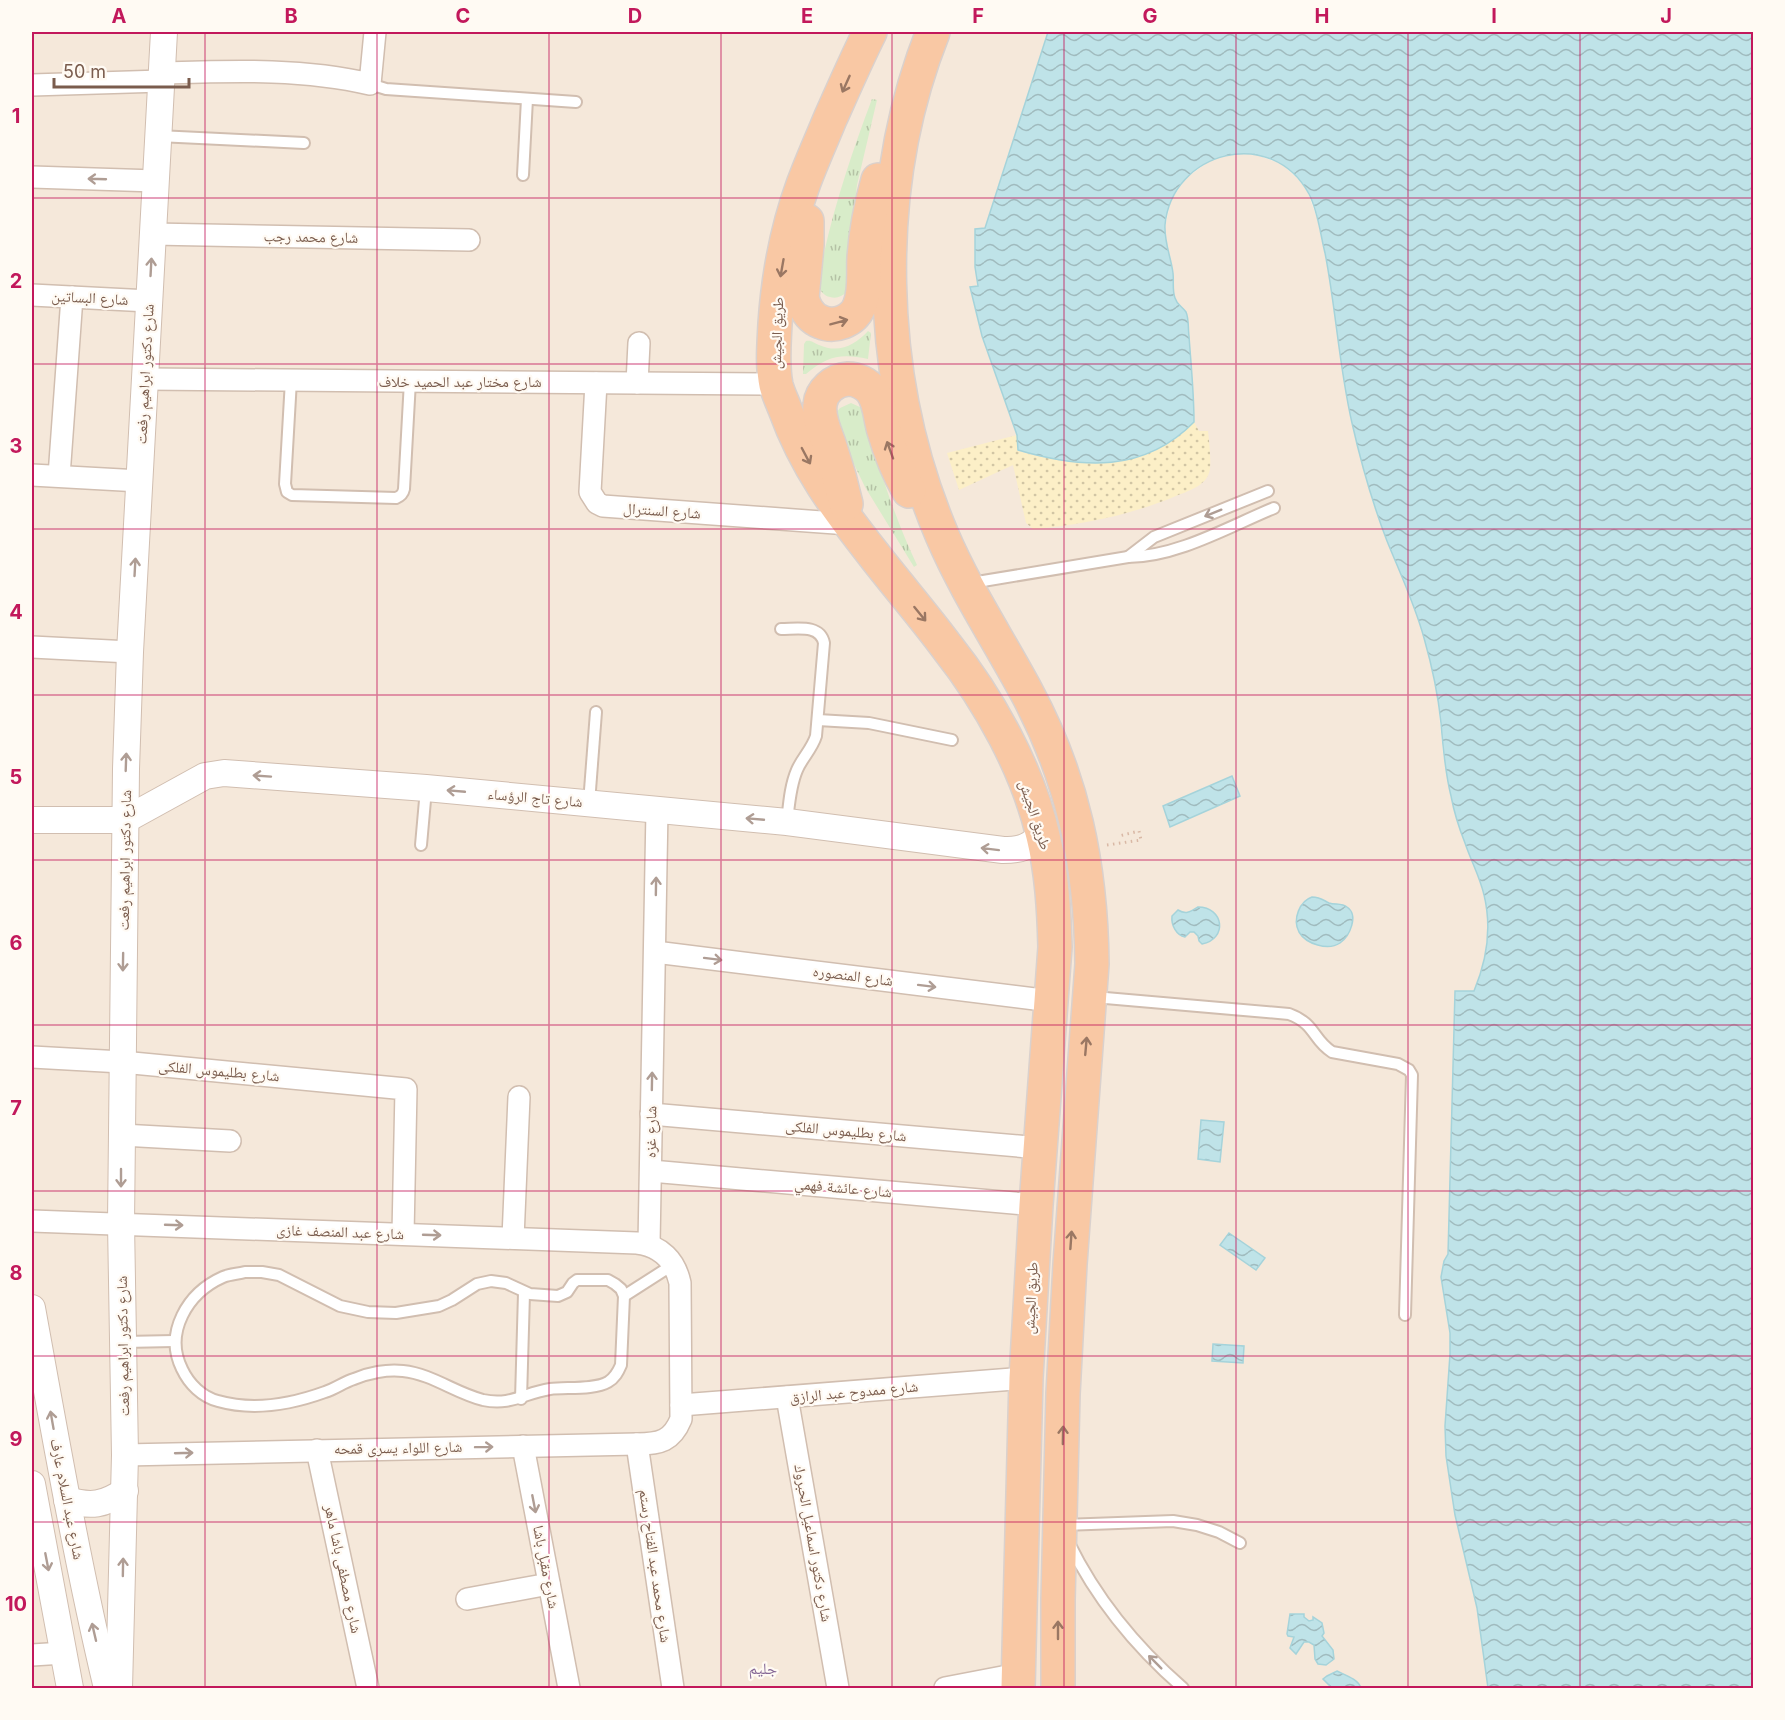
<svg xmlns="http://www.w3.org/2000/svg" width="1785" height="1720" font-family="Inter,'Noto Naskh Arabic',sans-serif">
  <defs>
    <pattern id="grass-tufts" width="24" height="20" patternUnits="userSpaceOnUse" patternTransform="scale(1.5)"><rect width="24" height="20" fill="#d8ecc9"/><path d="M3 7l-1-3M5 7V3M7 7l1-3M15 17l-1-3M17 17v-4M19 17l1-3" fill="none" stroke="#b4c2a5"/></pattern>
    <pattern id="sand-dots" width="8" height="8" patternUnits="userSpaceOnUse" patternTransform="scale(1.5)"><rect width="8" height="8" fill="#fcefc7"/><path d="M2 2h.1M6 6h.1" fill="none" stroke="#d1c5a4" stroke-width="1.8" stroke-linecap="round"/></pattern>
    <pattern id="water-waves" width="16" height="10" patternUnits="userSpaceOnUse" patternTransform="scale(1.5)"><rect width="16" height="10" fill="#bfe3e8"/><path d="M0 5q4-4 8 0t8 0" fill="none" stroke="#a0bbbe"/></pattern>
  </defs>
  <rect width="100%" height="100%" fill="#fdf6ec"/>
  <polygon fill="#f5e8da" points="32,32 1048,32 985,228 975,229 975,267 978,286 970,287 982,336 1017,435 1181,308 1174,296 1173,271 1165,241 1165,227 1171,200 1186,178 1208,162 1220,156 1244,153 1257,155 1282,164 1301,182 1308,193 1317,218 1332,289 1344,376 1351,418 1361,459 1372,500 1414,607 1424,635 1437,694 1443,753 1451,799 1465,843 1480,880 1487,912 1488,928 1485,961 1474,992 1455,991 1448,1254 1444,1261 1442,1285 1448,1313 1450,1333 1450,1354 1445,1426 1446,1456 1455,1515 1477,1608 1488,1688 32,1688"/>
  <g fill="url(#grass-tufts)">
    <path d="M872 99 877 100 857 185 853 217 847 292C842 296 837 299 830 297 824 296 819 290 819 284 817 275 822 262 824 253 836 200 853 149 872 99Z"/>
    <path d="M868 331 871 333 868 359C841 353 827 356 806 374H803L804 344 806 341C812 340 813 343 819 345 839 354 855 345 868 331Z"/>
    <path d="M851 403 862 408C878 464 892 512 917 565L914 567 865 487 835 425 836 413 840 408Z"/>
  </g>
  <path fill="url(#sand-dots)" d="M1194 422 1199 431H1208C1209 440 1212 466 1209 473 1205 486 1188 491 1176 496 1130 515 1083 525 1033 529L1026 523 1013 465 959 490 947 453 1017 435 1018 451C1083 469 1144 473 1194 422Z"/>
  <g fill="url(#water-waves)" stroke="#a5d3da" stroke-width="1.5">
    <path d="M1048 32H1753V1688H1488L1477 1608 1455 1515 1446 1456 1445 1426 1450 1354V1333L1441 1277 1444 1261 1448 1254 1455 991H1474C1487 960 1492 928 1484 895 1480 877 1471 861 1465 843 1459 828 1454 812 1451 796 1445 772 1443 748 1441 723 1438 694 1432 666 1424 638 1415 605 1400 573 1387 541 1372 502 1361 463 1352 423 1339 367 1336 309 1325 253 1320 233 1318 211 1309 194 1272 125 1172 151 1165 225 1164 242 1171 257 1173 273 1174 281 1172 290 1175 298 1177 305 1182 306 1186 312 1189 318 1188 330 1189 336 1191 365 1194 393 1194 422 1144 473 1082 469 1018 450L1017 435 982 336 970 287 978 286 975 267V229L985 228Z"/>
    <polygon points="1232,776 1240,796 1170,827 1163,806"/>
    <path d="M1312 897C1320 897 1323 900 1329 903 1335 905 1342 903 1347 907 1359 915 1350 936 1340 943 1328 951 1306 944 1299 932 1292 919 1300 901 1312 897Z"/>
    <path d="M1198 907C1224 907 1228 939 1202 944L1199 941 1198 936 1194 932H1190L1185 937C1176 935 1171 925 1172 916L1178 910C1186 915 1190 912 1198 907Z"/>
    <polygon points="1201,1120 1224,1122 1220,1162 1198,1159"/>
    <polygon points="1229,1233 1265,1258 1256,1270 1220,1245"/>
    <polygon points="1213,1344 1244,1346 1243,1363 1212,1361"/>
    <polygon points="1290,1614 1304,1614 1304,1617 1309,1621 1313,1620 1313,1617 1322,1623 1324,1633 1322,1636 1333,1650 1334,1659 1326,1665 1318,1664 1315,1659 1314,1645 1309,1642 1304,1642 1296,1654 1290,1648 1294,1637 1288,1636 1287,1634"/>
    <path d="M1337 1671C1345 1675 1358 1679 1361 1688H1332L1323 1679 1327 1676Z"/>
  </g>
  <g fill="none" stroke-linecap="round" stroke-linejoin="round">
    <g stroke="#d1beb0" stroke-width="14">
      <g id="service">
        <polyline points="370,84 386,89 576,102"/>
        <polyline points="158,136 304,143"/>
        <polyline points="523,175 527,99"/>
        <path d="M291 380 285 484 287 492 292 495 396 498C401 496 403 494 404 489L410 381"/>
        <polyline points="1128,557 1154,537 1268,491"/>
        <path d="M971 583 1128 557C1177 557 1230 526 1274 508"/>
        <path d="M781 629C797 629 820 624 824 643L816 736C812 749 802 758 797 770 790 786 789 805 787 822"/>
        <polyline points="818,720 869,723 952,740"/>
        <polyline points="589,803 596,712"/>
        <polyline points="421,845 426,789"/>
        <path d="M1094 997 1289 1014C1316 1024 1312 1039 1332 1052L1398 1064 1409 1070 1412 1075 1405 1315"/>
        <path d="M245 1272H262L279 1275 340 1306 368 1312 396 1313 439 1306 452 1300 477 1284 491 1281 506 1283 530 1294 558 1296 567 1292 573 1283 577 1280H608L615 1284 621 1289 624 1296 621 1365C618 1372 615 1378 608 1382 594 1390 566 1387 550 1389 524 1393 511 1406 483 1400 455 1393 432 1374 403 1371 387 1369 368 1373 354 1379 344 1382 335 1389 325 1392 292 1404 253 1411 218 1401 202 1397 189 1384 182 1369 164 1333 187 1293 223 1277 230 1274 238 1274 245 1272Z"/>
        <polyline points="624,1296 674,1264"/>
        <polyline points="124,1342 174,1341"/>
        <polyline points="521,1399 524,1293"/>
        <polyline points="1063,1525 1173,1521 1197,1525 1219,1532 1240,1543"/>
        <path d="M1069 1543C1096 1598 1137 1648 1183 1688"/>
      </g>
    </g>
    <g stroke="#d1beb0" stroke-width="24">
      <g id="minor">
        <path d="M162 73C232 71 302 68 370 84L375 32"/>
        <polyline points="32,85 162,81"/>
        <polyline points="32,177 156,181"/>
        <polyline points="153,234 469,240"/>
        <polyline points="32,295 149,301"/>
        <polyline points="145,379 776,384"/>
        <polyline points="596,383 590,492 597,503 603,506 849,524"/>
        <polyline points="637,383 639,343"/>
        <polyline points="32,475 140,481"/>
        <polyline points="59,476 72,297"/>
        <polyline points="32,647 130,652"/>
        <polyline points="655,952 1051,1001"/>
        <polyline points="32,1057 122,1062 406,1089 403,1234"/>
        <polyline points="651,1114 1040,1148"/>
        <polyline points="122,1135 230,1141"/>
        <polyline points="651,1171 1036,1205"/>
        <path d="M32 1221 637 1243C661 1246 675 1260 680 1283L681 1419C672 1441 660 1444 637 1444L125 1455"/>
        <polyline points="513,1238 519,1097"/>
        <polyline points="649,1244 657,810"/>
        <polyline points="787,1397 838,1688"/>
        <polyline points="681,1405 1026,1378"/>
        <polyline points="637,1444 673,1688"/>
        <polyline points="523,1446 569,1688"/>
        <polyline points="317,1450 368,1688"/>
        <polyline points="467,1599 549,1584"/>
        <polyline points="32,1655 64,1653"/>
        <polyline points="945,1688 1018,1674"/>
      </g>
    </g>
    <g stroke="#d1beb0" stroke-width="28">
      <g id="tertiary">
        <path d="M32 820H125L205 776 224 773 426 788 787 822 1003 850C1022 850 1029 847 1043 834"/>
        <path d="M32 1308C55 1435 77 1562 107 1688"/>
        <polyline points="32,1484 70,1688"/>
        <path d="M67 1500C91 1507 104 1505 125 1491"/>
        <polyline points="119,1688 125,1455 121,1223 126,769 130,652 164,32"/>
      </g>
    </g>
    <g stroke="#dad1cd" stroke-width="36">
      <g id="trunk">
        <path d="M870 32C856 60 843 90 830 119 821 141 811 163 803 185 787 229 778 278 775 324 774 344 772 366 776 385 778 393 782 401 785 409 806 467 837 508 874 555 898 586 924 616 947 647 989 700 1028 770 1043 836 1052 873 1054 910 1055 947L1036 1205 1026 1378 1018 1688"/>
        <path d="M933 32C871 188 876 380 942 535 965 589 998 639 1026 691 1073 778 1091 865 1092 964L1070 1264 1063 1394 1058 1600V1688"/>
        <path d="M807 221V245L802 298C805 309 810 318 821 322 835 328 853 321 859 307 866 292 863 272 864 257 866 230 871 205 878 180"/>
        <path d="M846 504C842 486 837 468 831 450 827 436 818 420 820 405 821 391 834 380 848 379 857 379 867 384 872 391 880 402 880 418 884 431 890 452 898 472 909 491"/>
      </g>
    </g>
    <polyline stroke="#d9b8a5" stroke-width="3" stroke-dasharray="1.5 4.5" stroke-linecap="butt" points="1107,845 1141,840 1139,831 1119,836"/>
    <use href="#service" stroke="#fff" stroke-width="10"/>
    <use href="#minor" stroke="#fff" stroke-width="21"/>
    <use href="#tertiary" stroke="#fff" stroke-width="26"/>
    <use href="#trunk" stroke="#f9c8a4" stroke-width="33"/>
  </g>
  <defs><path id="oneway-shaft" d="M-6 0H5M1.5-3L5.5 0L1.5 3" fill="none" stroke-width="1.6" stroke-linecap="round" stroke-linejoin="round" transform="scale(1.5)"/></defs>
  <g stroke="#9a7763">
    <use href="#oneway-shaft" transform="translate(846 84) rotate(114)"/>
    <use href="#oneway-shaft" transform="translate(782 268) rotate(100)"/>
    <use href="#oneway-shaft" transform="translate(839 322) rotate(-15)"/>
    <use href="#oneway-shaft" transform="translate(890 450) rotate(-110)"/>
    <use href="#oneway-shaft" transform="translate(806 456) rotate(62)"/>
    <use href="#oneway-shaft" transform="translate(920 614) rotate(51)"/>
    <use href="#oneway-shaft" transform="translate(1086 1046) rotate(-85)"/>
    <use href="#oneway-shaft" transform="translate(1071 1240) rotate(-86)"/>
    <use href="#oneway-shaft" transform="translate(1063 1435) rotate(-89)"/>
    <use href="#oneway-shaft" transform="translate(1058 1630) rotate(-90)"/>
  </g>
  <g stroke="#af9d94">
    <use href="#oneway-shaft" transform="translate(97 179) rotate(-178)"/>
    <use href="#oneway-shaft" transform="translate(151 267) rotate(-87)"/>
    <use href="#oneway-shaft" transform="translate(1213 513) rotate(158)"/>
    <use href="#oneway-shaft" transform="translate(135 567) rotate(-87)"/>
    <use href="#oneway-shaft" transform="translate(126 762) rotate(-88)"/>
    <use href="#oneway-shaft" transform="translate(262 776) rotate(-176)"/>
    <use href="#oneway-shaft" transform="translate(456 791) rotate(-175)"/>
    <use href="#oneway-shaft" transform="translate(755 819) rotate(-175)"/>
    <use href="#oneway-shaft" transform="translate(990 849) rotate(-173)"/>
    <use href="#oneway-shaft" transform="translate(656 886) rotate(-89)"/>
    <use href="#oneway-shaft" transform="translate(713 959) rotate(7)"/>
    <use href="#oneway-shaft" transform="translate(123 962) rotate(91)"/>
    <use href="#oneway-shaft" transform="translate(927 986) rotate(7)"/>
    <use href="#oneway-shaft" transform="translate(652 1081) rotate(-89)"/>
    <use href="#oneway-shaft" transform="translate(121 1178) rotate(90)"/>
    <use href="#oneway-shaft" transform="translate(174 1225) rotate(2)"/>
    <use href="#oneway-shaft" transform="translate(432 1235) rotate(2)"/>
    <use href="#oneway-shaft" transform="translate(52 1420) rotate(-100)"/>
    <use href="#oneway-shaft" transform="translate(484 1447) rotate(-1)"/>
    <use href="#oneway-shaft" transform="translate(184 1453) rotate(-2)"/>
    <use href="#oneway-shaft" transform="translate(534 1504) rotate(79)"/>
    <use href="#oneway-shaft" transform="translate(47 1562) rotate(79)"/>
    <use href="#oneway-shaft" transform="translate(123 1567) rotate(-89)"/>
    <use href="#oneway-shaft" transform="translate(94 1632) rotate(-103)"/>
    <use href="#oneway-shaft" transform="translate(1155 1662) rotate(-135)"/>
  </g>
  <path fill="none" stroke="#c2185b" stroke-width="1.5" stroke-opacity="0.55" d="M205 32V1688M377 32V1688M549 32V1688M721 32V1688M892 32V1688M1064 32V1688M1236 32V1688M1408 32V1688M1580 32V1688M32 198H1754M32 364H1754M32 529H1754M32 695H1754M32 860H1754M32 1025H1754M32 1191H1754M32 1356H1754M32 1522H1754"/>
  <g text-anchor="middle" stroke-width="4.5" stroke-linejoin="round" paint-order="stroke">
    <g font-size="15" fill="#7a5c4d" stroke="#fffaf3">
      <text transform="translate(311 237) rotate(1)" y="5">شارع محمد رجب</text>
      <text transform="translate(90 298) rotate(3)" y="5">شارع البساتين</text>
      <text transform="translate(777 333) rotate(-88)" y="5">طريق الجيش</text>
      <text transform="translate(145 374) rotate(-87)" y="5">شارع دكتور ابراهيم رفعت</text>
      <text x="460" y="387">شارع مختار عبد الحميد خلاف</text>
      <text transform="translate(662 511) rotate(4)" y="5">شارع السنترال</text>
      <text transform="translate(535 798) rotate(5)" y="5">شارع تاج الرؤساء</text>
      <text transform="translate(1035 815) rotate(72)" y="5">طريق الجيش</text>
      <text transform="translate(125 860) rotate(-89)" y="5">شارع دكتور ابراهيم رفعت</text>
      <text transform="translate(853 976) rotate(7)" y="5">شارع المنصوره</text>
      <text transform="translate(219 1071) rotate(5)" y="5">شارع بطليموس الفلكى</text>
      <text transform="translate(846 1131) rotate(5)" y="5">شارع بطليموس الفلكى</text>
      <text transform="translate(651 1132) rotate(-89)" y="5">شارع غزه</text>
      <text transform="translate(843 1188) rotate(5)" y="5">شارع عائشة فهمي</text>
      <text transform="translate(340 1232) rotate(2)" y="5">شارع عبد المنصف غازى</text>
      <text transform="translate(1031 1298) rotate(-87)" y="5">طريق الجيش</text>
      <text transform="translate(123 1346) rotate(-91)" y="5">شارع دكتور ابراهيم رفعت</text>
      <text transform="translate(854 1392) rotate(-5)" y="5">شارع ممدوح عبد الرازق</text>
      <text transform="translate(398 1448) rotate(-1)" y="5">شارع اللواء يسرى قمحه</text>
      <text transform="translate(67 1499) rotate(79)" y="5">شارع عبد السلام عارف</text>
      <text transform="translate(813 1543) rotate(80)" y="5">شارع دكتور اسماعيل الحبروك</text>
      <text transform="translate(655 1566) rotate(82)" y="5">شارع محمد عبد الفتاح رستم</text>
      <text transform="translate(546 1567) rotate(79)" y="5">شارع مقبل باشا</text>
      <text transform="translate(343 1569) rotate(78)" y="5">شارع مصطفى باشا ماهر</text>
    </g>
    <g font-size="16" fill="#846695" stroke="#fffaf3">
      <text x="763" y="1674">جليم</text>
    </g>
  </g>
  <rect width="1785" height="1720" fill="none" stroke="#fffaf3" stroke-width="66"/>
  <path d="M54 78v9h135v-9" fill="none" stroke="#7a5c4d" stroke-width="3"/>
  <text x="63" y="78" font-size="18" fill="#7a5c4d" stroke="#fffaf3" stroke-width="4.5" paint-order="stroke">50 m</text>
  <rect x="33" y="33" width="1719" height="1654" fill="none" stroke="#c2185b" stroke-width="2"/>
  <g font-size="20" text-anchor="middle" font-weight="bold" fill="#c2185b">
    <text x="119" y="23">A</text>
    <text x="291" y="23">B</text>
    <text x="463" y="23">C</text>
    <text x="635" y="23">D</text>
    <text x="807" y="23">E</text>
    <text x="978" y="23">F</text>
    <text x="1150" y="23">G</text>
    <text x="1322" y="23">H</text>
    <text x="1494" y="23">I</text>
    <text x="1666" y="23">J</text>
    <text x="16" y="123">1</text>
    <text x="16" y="288">2</text>
    <text x="16" y="453">3</text>
    <text x="16" y="619">4</text>
    <text x="16" y="784">5</text>
    <text x="16" y="950">6</text>
    <text x="16" y="1115">7</text>
    <text x="16" y="1280">8</text>
    <text x="16" y="1446">9</text>
    <text x="16" y="1611">10</text>
  </g>
</svg>
